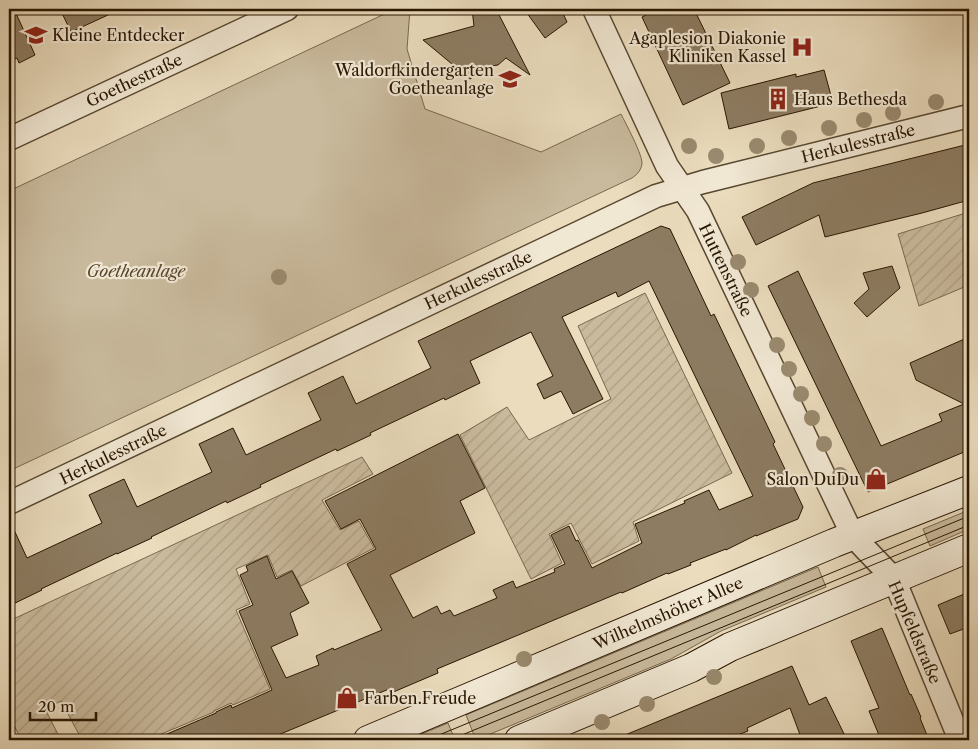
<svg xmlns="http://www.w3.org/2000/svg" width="978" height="749" font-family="'Libre Caslon Text',serif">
  <defs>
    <pattern id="garden-furrows" width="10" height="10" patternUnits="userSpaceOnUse" patternTransform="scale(1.25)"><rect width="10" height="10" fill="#c9ba9d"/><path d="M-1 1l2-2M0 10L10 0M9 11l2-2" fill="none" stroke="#ad9f85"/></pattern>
  </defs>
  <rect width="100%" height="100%" fill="#eadcbd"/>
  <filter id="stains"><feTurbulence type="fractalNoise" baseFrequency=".004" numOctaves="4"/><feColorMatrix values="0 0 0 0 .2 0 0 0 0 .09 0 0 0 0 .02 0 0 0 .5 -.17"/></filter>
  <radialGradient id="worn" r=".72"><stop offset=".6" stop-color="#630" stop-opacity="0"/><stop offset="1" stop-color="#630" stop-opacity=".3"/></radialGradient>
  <g fill="#c9ba9d" stroke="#78684e">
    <path d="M395 9H410L407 49 425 109 541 152 621 114C626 124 641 152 642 162 642 169 638 174 632 178L9 471V191Z"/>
    <polygon points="969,510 969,529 930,546 923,529"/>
    <polygon points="818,567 826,587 721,631 671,659 476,740 466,715"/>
    <polygon points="448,723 455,740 407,740"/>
  </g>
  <g fill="url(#garden-furrows)" stroke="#78684e">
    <polygon points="969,212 969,285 919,306 898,234"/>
    <polygon points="645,293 732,473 633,522 639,541 592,564 571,523 549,534 562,563 531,579 460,435 507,407 529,440 611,399 578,326"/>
    <polygon points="362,457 373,474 322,500 340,530 359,521 374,548 301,586 292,570 277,577 268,555 236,569 250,604 236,610 270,689 233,705 231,703 214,711 214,712 147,740 82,740 61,701 45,709 61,740 21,740 14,725 9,727 9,621"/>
  </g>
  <g fill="#8d7c62" stroke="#281500">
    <polygon points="9,9 14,9 35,55 19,63 17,58 9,62"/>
    <polygon points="60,9 121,9 71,32"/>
    <polygon points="472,9 496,9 530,75 506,58 498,65 491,66 470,79 423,40 474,26"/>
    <polygon points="524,9 561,9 567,22 545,38"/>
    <polygon points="643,9 694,9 730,83 683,105 642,17 646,15"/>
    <polygon points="824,70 833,103 729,129 721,93 796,74 796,77"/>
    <polygon points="969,144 969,200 922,213 885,222 825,237 819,215 756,245 742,217 813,183"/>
    <polygon points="661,226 670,229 711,316 714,314 775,442 773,444 803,507 798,519 756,536 756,535 726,550 726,549 690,563 691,565 668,574 667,573 622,593 621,592 437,669 438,673 391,693 389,689 266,740 153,740 216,713 216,712 231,705 232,708 272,690 239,611 253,605 240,575 248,571 246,566 267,556 276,579 292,571 309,603 290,613 298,635 271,647 286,678 319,665 316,656 333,648 334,650 382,630 347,564 376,549 360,519 341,529 325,501 458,434 485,488 460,501 475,533 390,575 413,618 437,606 441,614 450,610 454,616 497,598 493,590 513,581 516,588 555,572 554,569 565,564 551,535 569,526 576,541 578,540 592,568 642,543 635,524 685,503 684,501 709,490 719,510 753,496 649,281 618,297 616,292 562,317 603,399 573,414 561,391 544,399 537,384 553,376 531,332 470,361 480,383 445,400 444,398 370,433 371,435 337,451 336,449 260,485 261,487 227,503 226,501 151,537 152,538 117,554 117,553 41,589 42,590 9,606 9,519 27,558 102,523 89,495 124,479 137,507 212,472 199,444 233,428 246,455 321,420 308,393 343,376 356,404 431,368 418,341"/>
    <polygon points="892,266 900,288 867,317 854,303 869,289 863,273"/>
    <polygon points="798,271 881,446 942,421 939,414 964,404 916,380 910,363 969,337 969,450 868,492 768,286"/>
    <polygon points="969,592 969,627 950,634 938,605"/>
    <polygon points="882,628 910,695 911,694 921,717 920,718 929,740 881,740 869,711 879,708 851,641"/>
    <polygon points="792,666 809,705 826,697 847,740 802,740 790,708 747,728 748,731 725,740 613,740"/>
  </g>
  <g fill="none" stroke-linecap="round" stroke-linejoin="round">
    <g stroke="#58472f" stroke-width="25">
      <g id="street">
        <polyline points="594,9 667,166 698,211 853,536 894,579 960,740"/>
        <polyline points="9,139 287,9"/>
        <polyline points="9,503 656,196 703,182 969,116"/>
      </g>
    </g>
    <g stroke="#281500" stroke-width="30">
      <g id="secondary">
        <polyline points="368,740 834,543 969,490"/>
        <polyline points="519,740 691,668 730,647 969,548"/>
      </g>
    </g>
    <use href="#street" stroke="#f1e8d4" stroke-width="22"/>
    <use href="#secondary" stroke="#f1e8d4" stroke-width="28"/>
    <g stroke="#281500" stroke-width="1">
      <polyline points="427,740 969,516"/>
      <polyline points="450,740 969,525"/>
    </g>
  </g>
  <g fill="#9a8a6f">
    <circle cx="936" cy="102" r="8"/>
    <circle cx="893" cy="113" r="8"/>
    <circle cx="864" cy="120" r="8"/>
    <circle cx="829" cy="128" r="8"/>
    <circle cx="789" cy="138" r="8"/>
    <circle cx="689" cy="146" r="8"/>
    <circle cx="757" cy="146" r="8"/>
    <circle cx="716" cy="156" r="8"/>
    <circle cx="738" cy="262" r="8"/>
    <circle cx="279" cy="277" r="8"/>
    <circle cx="751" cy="290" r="8"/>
    <circle cx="777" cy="345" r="8"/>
    <circle cx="789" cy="369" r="8"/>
    <circle cx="801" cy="394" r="8"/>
    <circle cx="812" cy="418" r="8"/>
    <circle cx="824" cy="444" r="8"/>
    <circle cx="840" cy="475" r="8"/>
    <circle cx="524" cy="659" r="8"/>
    <circle cx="714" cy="677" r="8"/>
    <circle cx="647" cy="704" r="8"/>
    <circle cx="602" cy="722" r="8"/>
  </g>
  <defs>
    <g id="school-bare" transform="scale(1.725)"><path d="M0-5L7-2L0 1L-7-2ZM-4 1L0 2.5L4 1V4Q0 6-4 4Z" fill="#8f2418" stroke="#f1e8d4" stroke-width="2.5" paint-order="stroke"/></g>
    <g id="hospital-bare" transform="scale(1.725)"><path d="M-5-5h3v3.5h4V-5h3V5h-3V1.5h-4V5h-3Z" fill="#8f2418" stroke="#f1e8d4" stroke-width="2.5" paint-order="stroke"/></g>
    <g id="building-bare" transform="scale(1.725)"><path d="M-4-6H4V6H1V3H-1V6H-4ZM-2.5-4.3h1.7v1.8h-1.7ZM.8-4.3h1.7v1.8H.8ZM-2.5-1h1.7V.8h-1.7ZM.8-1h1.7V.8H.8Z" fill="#8f2418" stroke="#f1e8d4" stroke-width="2.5" paint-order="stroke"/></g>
    <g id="shop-bare" transform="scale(1.725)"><path d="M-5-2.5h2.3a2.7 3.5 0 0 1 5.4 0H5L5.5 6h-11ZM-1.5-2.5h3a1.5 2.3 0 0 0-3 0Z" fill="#8f2418" stroke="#f1e8d4" stroke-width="2.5" paint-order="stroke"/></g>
  </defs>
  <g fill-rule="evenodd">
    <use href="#school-bare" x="36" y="35"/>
    <use href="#hospital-bare" x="802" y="47"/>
    <use href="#school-bare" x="510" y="79"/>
    <use href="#building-bare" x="778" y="99"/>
    <use href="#shop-bare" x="876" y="479"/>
    <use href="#shop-bare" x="347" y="698"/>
  </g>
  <g text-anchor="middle" stroke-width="4.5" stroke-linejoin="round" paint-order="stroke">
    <g font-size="16" fill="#281500" stroke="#f1e8d4" text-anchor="start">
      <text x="52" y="41">Kleine Entdecker</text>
      <text x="786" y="44" text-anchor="end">Agaplesion Diakonie<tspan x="786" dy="18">Kliniken Kassel</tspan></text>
      <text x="494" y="76" text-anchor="end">Waldorfkindergarten<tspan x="494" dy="18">Goetheanlage</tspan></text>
      <text x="794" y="105">Haus Bethesda</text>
      <text x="859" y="485" text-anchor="end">Salon DuDu</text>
      <text x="364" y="704">Farben.Freude</text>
    </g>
    <g font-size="16" fill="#281500" stroke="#f1e8d4">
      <text transform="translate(134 80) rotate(-25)" y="6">Goethestraße</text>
      <text transform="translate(858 143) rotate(-14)" y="6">Herkulesstraße</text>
      <text transform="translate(726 270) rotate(64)" y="6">Huttenstraße</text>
      <text transform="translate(478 280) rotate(-25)" y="6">Herkulesstraße</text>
      <text transform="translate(113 454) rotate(-26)" y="6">Herkulesstraße</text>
      <text transform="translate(668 613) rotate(-23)" y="6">Wilhelmshöher Allee</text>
      <text transform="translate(915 632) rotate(67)" y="6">Hupfeldstraße</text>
    </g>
    <g font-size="16" font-style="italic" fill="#58472f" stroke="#f1e8d4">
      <text x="136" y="277">Goetheanlage</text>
    </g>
  </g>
  <rect width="978" height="749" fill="none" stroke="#eadcbd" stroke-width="30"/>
  <rect x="10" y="10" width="958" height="729" fill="none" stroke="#281500" stroke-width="2.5"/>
  <rect x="15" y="15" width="948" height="719" fill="none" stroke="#281500"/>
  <path d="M30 712v8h66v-8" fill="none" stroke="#281500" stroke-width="2.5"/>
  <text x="38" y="712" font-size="15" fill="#281500" stroke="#f1e8d4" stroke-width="4" paint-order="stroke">20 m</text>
  <rect width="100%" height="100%" filter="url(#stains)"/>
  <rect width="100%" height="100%" fill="url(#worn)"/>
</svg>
